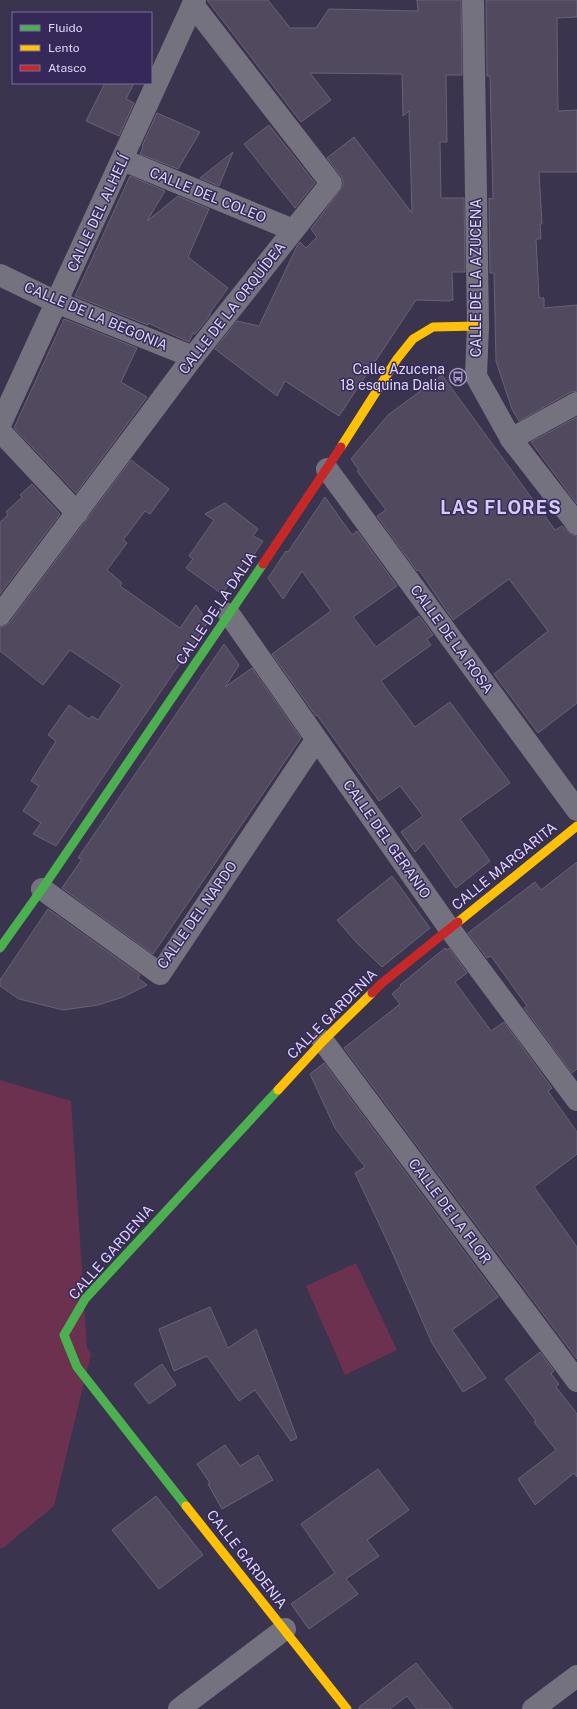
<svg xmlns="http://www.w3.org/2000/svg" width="577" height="1709" font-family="'Public Sans',sans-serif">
  <rect width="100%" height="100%" fill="#3b344e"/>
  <g fill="#6b314f">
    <polygon points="0,1080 71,1101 87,1348 91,1354 54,1506 3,1548 0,1548"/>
    <polygon points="356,1263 397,1350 345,1375 306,1286"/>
  </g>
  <g fill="#51495e" stroke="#6a6176">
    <polygon points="207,0 268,0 290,28 316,28 329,9 418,11 417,0 461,0 462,75 446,75 447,142 440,142 441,198 464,198 465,272 452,272 453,300 450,300 450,301 416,300 339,416 285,381 277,396 215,349 237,321 259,326 297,246 300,242 306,248 317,237 311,229 343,186 343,181 341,176 327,158 354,137 412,213 409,111 403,116 402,74 310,73 331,100 301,122"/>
    <polygon points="486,0 577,0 577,17 557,18 558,111 577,110 577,172 539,172 542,224 540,224 541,239 536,239 539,298 544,298 544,308 577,305 577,391 571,392 519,421 512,409 496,361 494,273 490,273 489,198 493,199 490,76 487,76"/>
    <polygon points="105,83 134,83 126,99 134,103 119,136 86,121"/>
    <polygon points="157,113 200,132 178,169 140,154 143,147 142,146"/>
    <polygon points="269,125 315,183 295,208 244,144"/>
    <polygon points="233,152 219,186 200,178"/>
    <polygon points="130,176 165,191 147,221 178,196 209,209 188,257 228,288 209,314 211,314 195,334 193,333 189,342 148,323 148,325 75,296"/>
    <polygon points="64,319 137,348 121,382 147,397 76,493 14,428"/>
    <polygon points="442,375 555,530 562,526 572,535 577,536 577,703 538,733 494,674 548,631 509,579 453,620 419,570 417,571 377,516 386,510 357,471 359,470 351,459 388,415"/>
    <polygon points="577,417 577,504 531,442"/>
    <polygon points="131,460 169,489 150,514 145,511 123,540 127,543 107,570 122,583 120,586 180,628 196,605 208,622 56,846 33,834 41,823 23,811 39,786 31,781 56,741 48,735 69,705 89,719 92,716 98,720 122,685 70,650 43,685 0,651 0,627 5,626 10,622"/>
    <polygon points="32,484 60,514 0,594 0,522 8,515 6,512 22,497 20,495"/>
    <polygon points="325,497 352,535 357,531 397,586 353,617 376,647 419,616 433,635 427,639 431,645 381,681 415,727 450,702 510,783 460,819 490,861 456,888 424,843 415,852 401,832 423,816 400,786 379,801 317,715 316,716 272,654 331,611 302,571 283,599 268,578 286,551 288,552"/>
    <polygon points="225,503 258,529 253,536 263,541 253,556 250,553 222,594 186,568 193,559 189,556 214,520 205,514"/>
    <polygon points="224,644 239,665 225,687 252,668 301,738 153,954 62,888 82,859 78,858"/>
    <polygon points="577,862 577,1069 572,1073 524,1008 527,1006 491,956 487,958 468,933 535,882 541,890"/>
    <polygon points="392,876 430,928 382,967 356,942 337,920"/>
    <polygon points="48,909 140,975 138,978 147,985 123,997 98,1005 63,1010 19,999 0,986 0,980"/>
    <polygon points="445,948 446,950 449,948 467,973 455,982 491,1031 504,1022 552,1088 548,1091 577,1132 577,1154 534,1187 577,1247 577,1359 344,1048 400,1004 392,994 401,986 400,985"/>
    <polygon points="324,1063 498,1297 452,1330 486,1378 463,1392 432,1343 389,1245 355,1173 365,1167 335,1128 310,1074"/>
    <polygon points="210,1307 228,1348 256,1329 297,1438 291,1441 255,1390 239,1401 207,1356 174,1371 159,1329"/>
    <polygon points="540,1352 554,1371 551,1374 559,1384 556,1387 577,1414 577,1477 574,1473 535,1505 518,1479 556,1450 534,1422 536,1421 505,1379"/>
    <polygon points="162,1364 176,1385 149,1404 134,1384"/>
    <polygon points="225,1445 240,1466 258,1455 273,1480 222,1509 208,1484 210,1483 197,1464"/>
    <polygon points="378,1469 409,1510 367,1540 379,1556 346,1579 358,1594 309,1629 291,1604 335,1573 301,1524"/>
    <polygon points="156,1496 203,1555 159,1589 112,1530"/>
    <polygon points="416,1663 453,1709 417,1709 407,1696 390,1709 359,1709 359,1707"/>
  </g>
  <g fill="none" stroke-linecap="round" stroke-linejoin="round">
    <g stroke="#75727f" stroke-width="22">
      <polyline points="473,0 478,326 476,376 511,439 577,524"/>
      <polyline points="123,160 293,230"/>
      <polyline points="0,275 56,302 193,357"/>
      <polyline points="0,425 195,0"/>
      <polyline points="0,431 77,513"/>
      <polyline points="511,439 577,403"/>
      <polyline points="327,469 577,810"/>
      <polyline points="229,614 449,928 577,1100"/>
      <polyline points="0,615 193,357 331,183 193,5"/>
      <polyline points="42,889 160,974 316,740"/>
      <polyline points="323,1041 577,1381"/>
      <polyline points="179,1709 285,1629"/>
      <polyline points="533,1709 577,1676"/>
    </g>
    <g stroke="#4caf50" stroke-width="9">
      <polyline points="0,948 42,889 263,564"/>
      <polyline points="186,1506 77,1367 64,1335 85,1299 278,1090"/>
    </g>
    <g stroke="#ffc107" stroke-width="9">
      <polyline points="341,447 397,359 413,339 433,327 478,326"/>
      <polyline points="458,922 577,826"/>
      <polyline points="278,1090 323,1041 372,993"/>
      <polyline points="186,1506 347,1709"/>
    </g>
    <g stroke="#c62828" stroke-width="9">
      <polyline points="263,564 341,447"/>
      <polyline points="372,993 382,983 458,922"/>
    </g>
  </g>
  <defs>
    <g id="bus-ring" transform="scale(0.9)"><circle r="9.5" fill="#362959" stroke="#a59fbc" stroke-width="1.5"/><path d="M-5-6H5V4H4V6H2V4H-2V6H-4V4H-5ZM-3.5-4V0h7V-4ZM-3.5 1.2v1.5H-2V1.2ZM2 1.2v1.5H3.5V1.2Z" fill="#a59fbc"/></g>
  </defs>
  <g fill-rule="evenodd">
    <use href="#bus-ring" x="458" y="377"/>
  </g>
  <g text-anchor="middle" stroke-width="3" stroke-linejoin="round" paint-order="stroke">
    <g font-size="14" fill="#ded9f8" stroke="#362959">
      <text transform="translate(208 195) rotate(22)" y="5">CALLE DEL COLEO</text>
      <text transform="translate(98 213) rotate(-65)" y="5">CALLE DEL ALHELÍ</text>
      <text transform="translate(476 278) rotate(-90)" y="5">CALLE DE LA AZUCENA</text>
      <text transform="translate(232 308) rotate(-52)" y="5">CALLE DE LA ORQUÍDEA</text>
      <text transform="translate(96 316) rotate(23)" y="5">CALLE DE LA BEGONIA</text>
      <text transform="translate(216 608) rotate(-56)" y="5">CALLE DE LA DALIA</text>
      <text transform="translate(452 639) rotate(54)" y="5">CALLE DE LA ROSA</text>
      <text transform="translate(387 839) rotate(55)" y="5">CALLE DEL GERANIO</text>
      <text transform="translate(504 866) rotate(-39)" y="5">CALLE MARGARITA</text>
      <text transform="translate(197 915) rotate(-55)" y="5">CALLE DEL NARDO</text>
      <text transform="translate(332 1014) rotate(-45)" y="5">CALLE GARDENIA</text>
      <text transform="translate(450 1211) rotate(53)" y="5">CALLE DE LA FLOR</text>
      <text transform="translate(111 1252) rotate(-49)" y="5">CALLE GARDENIA</text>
      <text transform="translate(247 1559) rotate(52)" y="5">CALLE GARDENIA</text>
    </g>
    <g font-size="14" fill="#ded9f8" stroke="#362959" text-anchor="end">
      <text x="445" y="374">Calle Azucena<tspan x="445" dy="16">18 esquina Dalia</tspan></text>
    </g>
    <g font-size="18" font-weight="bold" letter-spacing="1" fill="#d4cbfb" stroke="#362959">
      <text x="501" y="514">LAS FLORES</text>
    </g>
  </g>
  <rect x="12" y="12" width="140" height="72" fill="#362959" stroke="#796f99"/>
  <rect x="20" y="25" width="20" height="6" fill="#4caf50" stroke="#796f99"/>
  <text x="48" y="32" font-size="12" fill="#ded9f8">Fluido</text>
  <rect x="20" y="45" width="20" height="6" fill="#ffc107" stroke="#796f99"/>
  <text x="48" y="52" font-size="12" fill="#ded9f8">Lento</text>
  <rect x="20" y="65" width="20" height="6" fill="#c62828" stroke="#796f99"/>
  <text x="48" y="72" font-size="12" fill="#ded9f8">Atasco</text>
</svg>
